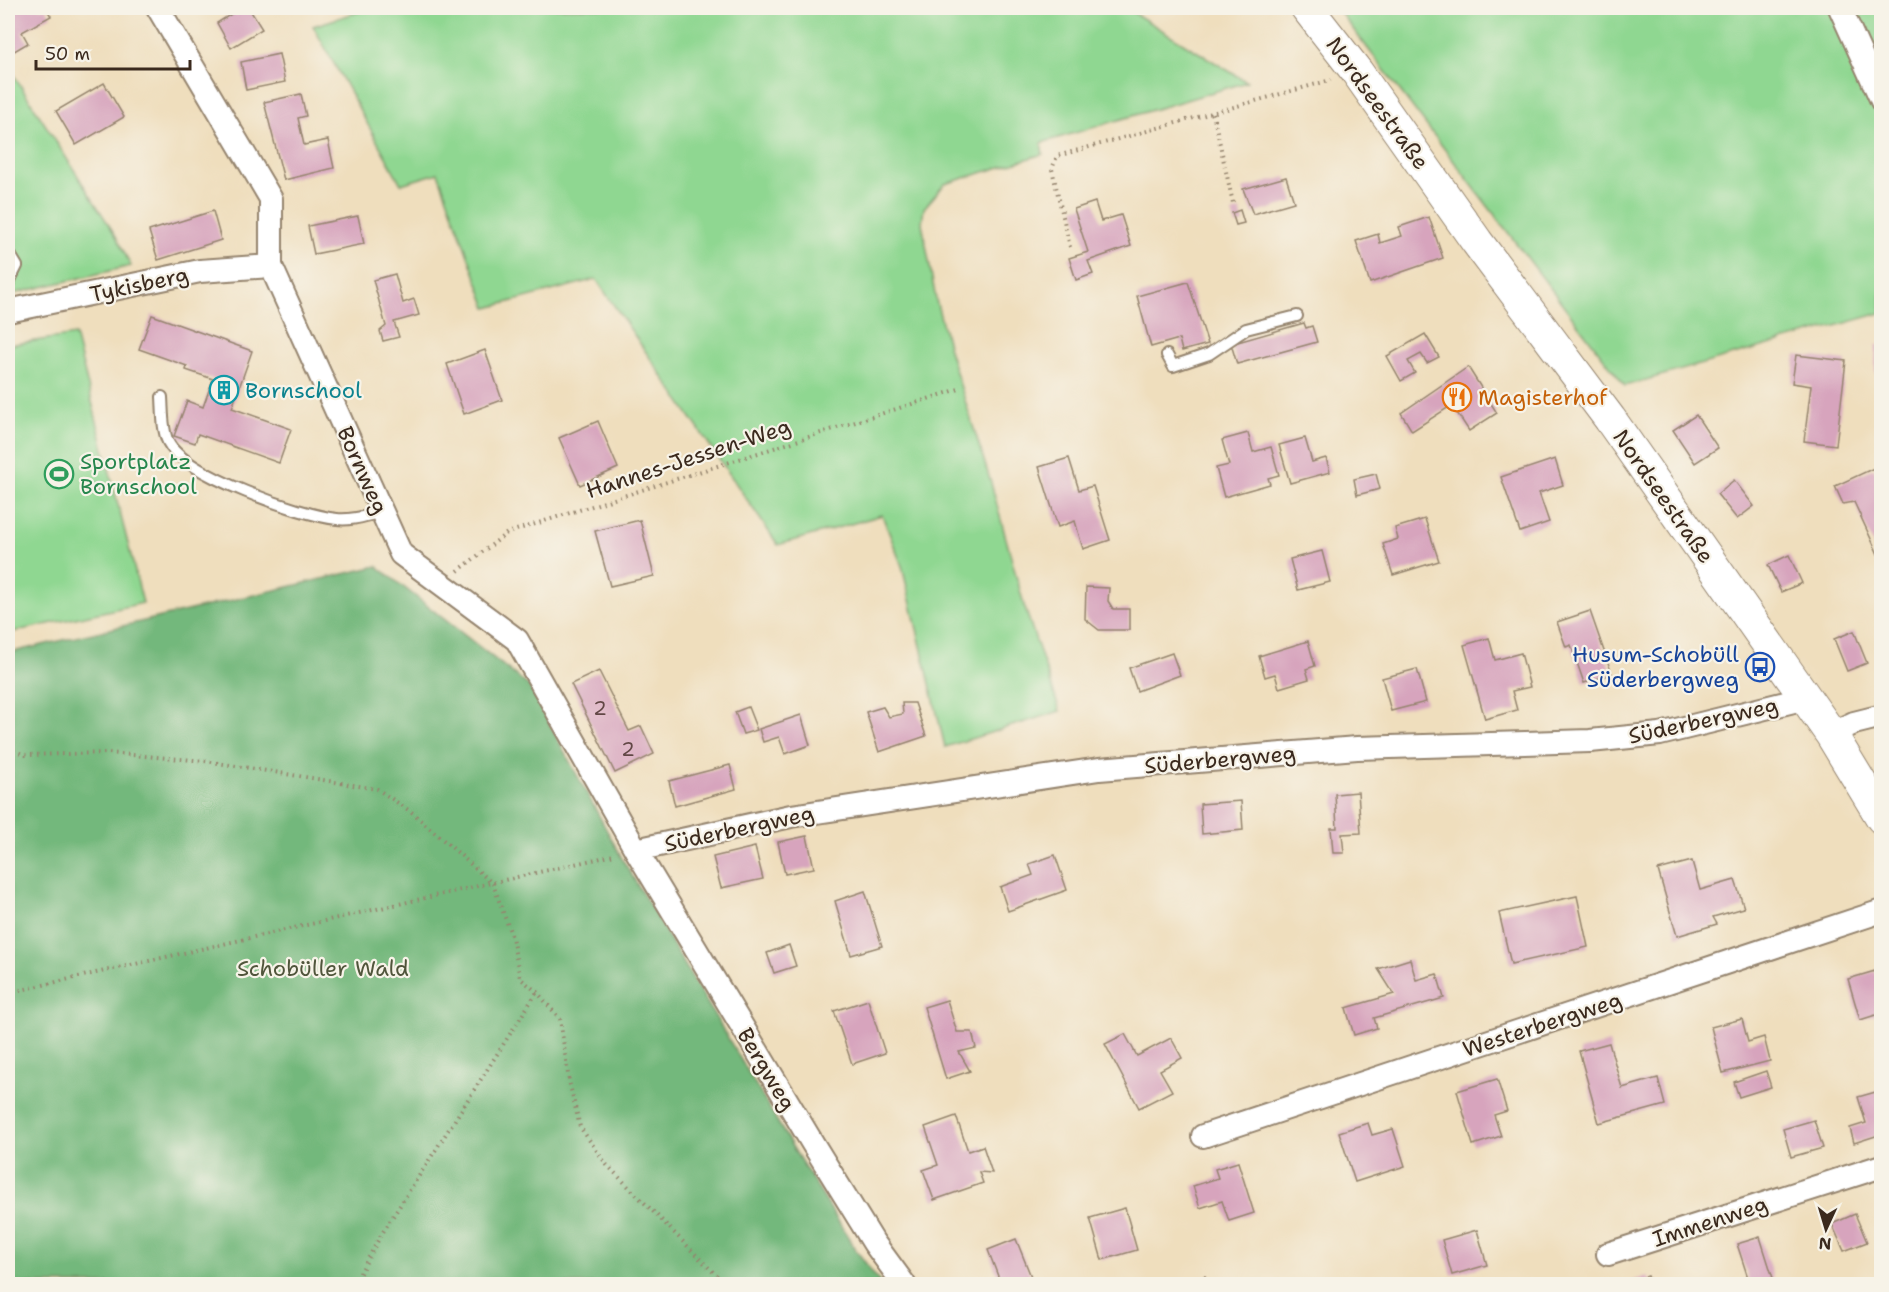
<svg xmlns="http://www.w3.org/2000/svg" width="1889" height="1292" font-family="'Shantell Sans',sans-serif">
  <rect width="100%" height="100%" fill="#f7f3e8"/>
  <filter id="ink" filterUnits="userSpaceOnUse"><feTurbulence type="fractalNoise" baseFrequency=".0167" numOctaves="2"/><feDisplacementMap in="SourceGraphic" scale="12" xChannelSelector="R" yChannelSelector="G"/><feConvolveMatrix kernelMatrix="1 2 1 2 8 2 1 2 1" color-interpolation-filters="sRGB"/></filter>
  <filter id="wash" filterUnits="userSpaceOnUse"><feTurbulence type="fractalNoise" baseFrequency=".008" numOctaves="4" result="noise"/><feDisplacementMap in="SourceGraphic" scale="24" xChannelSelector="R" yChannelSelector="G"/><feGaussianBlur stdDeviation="1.35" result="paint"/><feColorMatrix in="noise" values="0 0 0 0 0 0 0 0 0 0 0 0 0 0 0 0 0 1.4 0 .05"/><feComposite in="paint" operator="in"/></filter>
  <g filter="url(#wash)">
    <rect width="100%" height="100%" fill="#efdebd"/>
    <g fill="#8fd791" stroke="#658058" stroke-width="1.5">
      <polygon points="371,8 1126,8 1247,82 1041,143 1043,154 945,184 924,208 922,223 936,300 950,353 991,483 1024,605 1060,711 945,747 902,566 882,515 778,545 596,279 487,308 438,173 401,184 313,26"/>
      <polygon points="1337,8 1881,8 1881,313 1625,386"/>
      <polygon points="8,66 116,236 131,266 8,295"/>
      <polygon points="75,335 143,603 8,633 8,345"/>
    </g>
    <polygon fill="#73b87b" stroke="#57714c" stroke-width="1.5" points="377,566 529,686 624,862 796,1153 856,1250 881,1284 8,1284 8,653"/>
    <g id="blocks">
      <g fill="#d7a4bd">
        <polygon points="8,8 46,8 51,16 22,32 28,43 11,53 8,47"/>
        <polygon points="230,8 254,8 250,10 262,29 231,48 217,23 233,13"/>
        <polygon points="279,54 285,82 246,90 241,62"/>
        <polygon points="104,83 124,117 76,145 56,111"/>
        <polygon points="301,94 306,116 298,118 304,145 328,140 334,168 284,180 264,102"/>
        <polygon points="1286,177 1294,202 1253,214 1243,189"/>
        <polygon points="1095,202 1101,221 1121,215 1131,246 1088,261 1093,274 1076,280 1069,258 1088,252 1074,209"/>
        <polygon points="1240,210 1244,223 1236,225 1232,213"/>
        <polygon points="213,211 221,240 158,260 149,231"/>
        <polygon points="358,216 364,244 314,254 308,226"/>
        <polygon points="1429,217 1443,258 1370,283 1356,241 1378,234 1380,243 1402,236 1399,227"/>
        <polygon points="395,274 403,303 414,299 419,315 394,322 399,337 383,341 380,331 386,326 373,280"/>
        <polygon points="1188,282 1208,344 1182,351 1179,339 1151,347 1137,296"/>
        <polygon points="152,315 252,351 232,408 291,429 279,463 198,434 195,443 174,436 187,401 203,407 213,379 186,370 187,366 139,349"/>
        <polygon points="1304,323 1306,328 1312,326 1317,342 1237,364 1231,344"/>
        <polygon points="1425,334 1439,357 1427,363 1421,354 1408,361 1415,373 1401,381 1387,356"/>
        <polygon points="1876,345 1882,345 1882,375 1875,374"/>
        <polygon points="485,350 502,400 464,414 447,364"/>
        <polygon points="1796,355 1846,361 1836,445 1804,441 1811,386 1792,383"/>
        <polygon points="1468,367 1497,413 1469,431 1452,405 1412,431 1401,413"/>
        <polygon points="1696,415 1718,448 1695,463 1673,430"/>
        <polygon points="598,421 618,468 580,485 559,438"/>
        <polygon points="1248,433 1253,452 1271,447 1279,475 1268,478 1270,484 1224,497 1216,468 1229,465 1222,440"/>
        <polygon points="1305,438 1312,462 1326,458 1330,472 1290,483 1279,445"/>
        <polygon points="1069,458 1079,490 1093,486 1110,540 1083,549 1075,521 1058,527 1039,467"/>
        <polygon points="1555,459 1563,485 1539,493 1549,522 1520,532 1501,477"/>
        <polygon points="1874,468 1882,485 1882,553 1878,554 1854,502 1843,504 1835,486"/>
        <polygon points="1376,474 1380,489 1357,495 1354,479"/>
        <polygon points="1734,480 1754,506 1737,519 1717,494"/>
        <polygon points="1425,519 1439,561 1393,575 1383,544 1398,539 1395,528"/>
        <polygon points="640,520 654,576 610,586 595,531"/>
        <polygon points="1322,551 1330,582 1298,590 1290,559"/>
        <polygon points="1789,555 1802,583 1781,592 1768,565"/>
        <polygon points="1086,587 1109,588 1108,601 1113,609 1129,609 1129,630 1099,630 1085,619"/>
        <polygon points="1590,611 1612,674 1584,683 1571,645 1566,647 1557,622"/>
        <polygon points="1854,631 1867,663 1847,671 1834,639"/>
        <polygon points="1489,638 1495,660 1521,653 1530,687 1512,691 1517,710 1485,719 1464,645"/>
        <polygon points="1308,641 1315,666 1306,669 1309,679 1279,688 1275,674 1265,677 1259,656"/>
        <polygon points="1172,653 1180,675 1137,691 1129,668"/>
        <polygon points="1417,669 1426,702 1391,711 1382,678"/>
        <polygon points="599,671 629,731 641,726 654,754 615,773 571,684"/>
        <polygon points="902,703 915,703 926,736 879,752 866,712 883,707 889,717 903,714"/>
        <polygon points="748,707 757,730 743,734 735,712"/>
        <polygon points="801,715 810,745 785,754 779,737 763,742 759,729"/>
        <polygon points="730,765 736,789 675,806 669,781"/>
        <polygon points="1358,792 1361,833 1342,834 1344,853 1333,853 1331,828 1337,828 1335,794"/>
        <polygon points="1241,801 1243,830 1202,834 1200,804"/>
        <polygon points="807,836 814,868 785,874 778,842"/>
        <polygon points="755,847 763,879 721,888 713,857"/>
        <polygon points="1055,855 1067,890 1008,911 1000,887 1033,875 1029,864"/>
        <polygon points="1692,861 1700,890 1735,880 1744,908 1713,917 1717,924 1677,936 1658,870"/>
        <polygon points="865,891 882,946 851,955 835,901"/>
        <polygon points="1577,896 1588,947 1511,964 1499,913"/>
        <polygon points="789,945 796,966 774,973 767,953"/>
        <polygon points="1410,959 1416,980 1437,974 1444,998 1374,1018 1377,1028 1354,1035 1346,1008 1394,994 1378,969"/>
        <polygon points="1875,971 1882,994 1882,1013 1860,1020 1848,979"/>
        <polygon points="868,1000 885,1053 852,1064 834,1011"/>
        <polygon points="947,1000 957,1032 972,1032 976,1048 959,1052 970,1071 946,1079 924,1007"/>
        <polygon points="1742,1019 1748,1042 1764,1037 1770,1061 1723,1073 1711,1027"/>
        <polygon points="1125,1034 1137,1056 1171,1038 1182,1058 1160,1070 1172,1091 1139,1108 1105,1044"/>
        <polygon points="1609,1043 1622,1088 1658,1078 1665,1105 1599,1123 1579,1051"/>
        <polygon points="1766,1071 1771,1087 1739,1097 1734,1082"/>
        <polygon points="1497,1079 1507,1111 1494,1115 1501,1136 1473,1145 1457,1091"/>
        <polygon points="1879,1091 1882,1134 1854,1143 1850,1128 1866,1123 1858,1097"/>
        <polygon points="956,1116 968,1151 983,1146 992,1173 979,1172 983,1183 934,1200 923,1170 938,1165 925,1127"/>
        <polygon points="1814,1120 1823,1148 1791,1157 1783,1129"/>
        <polygon points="1368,1123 1372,1135 1393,1129 1405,1166 1355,1182 1339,1132"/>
        <polygon points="1238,1162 1254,1213 1229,1221 1222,1201 1200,1208 1193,1186 1218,1178 1215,1169"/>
        <polygon points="1125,1208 1137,1250 1102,1260 1090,1218"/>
        <polygon points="1855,1214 1867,1242 1844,1251 1832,1224"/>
        <polygon points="1477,1230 1487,1265 1452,1275 1442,1240"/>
        <polygon points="1760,1237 1773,1278 1750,1284 1737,1244"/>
        <polygon points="1016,1239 1034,1284 1001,1284 988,1250"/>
        <polygon points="1205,1276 1211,1284 1180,1284"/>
        <polygon points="1648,1276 1651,1284 1630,1284 1630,1282"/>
      </g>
    </g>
  </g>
  <g filter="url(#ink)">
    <use href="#blocks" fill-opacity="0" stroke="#95846e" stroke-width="1.5"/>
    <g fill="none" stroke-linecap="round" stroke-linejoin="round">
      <g stroke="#95846e" stroke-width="14">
        <g id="lane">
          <polyline points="8,251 17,266 8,284"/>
          <polyline points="1167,355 1173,366 1209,354 1246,329 1297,316"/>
          <path d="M162 397C163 411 162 429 168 442 184 475 301 515 337 519 352 521 368 515 383 512"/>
        </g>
      </g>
      <g stroke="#95846e" stroke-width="26">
        <g id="street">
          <polyline points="158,8 271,199 271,266 401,554 517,640 636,850 813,1144 874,1243 904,1284"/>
          <polyline points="1840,8 1882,101"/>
          <polyline points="8,311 200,271 271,266"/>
          <polyline points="1831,734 1854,723 1882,716"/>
          <polyline points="636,850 791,816 1099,769 1357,748 1590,741 1660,734 1806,698"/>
          <polyline points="1203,1136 1882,911"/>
          <polyline points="1608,1254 1882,1166"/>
        </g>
      </g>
      <g stroke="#95846e" stroke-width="34">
        <polyline id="secondary" points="1307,8 1357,72 1477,242 1610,419 1831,734 1882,818"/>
      </g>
      <g stroke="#95846e" stroke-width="4" stroke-dasharray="1.5 4.5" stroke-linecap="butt">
        <polyline points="1213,113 1233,203"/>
        <polyline points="1070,247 1052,169 1057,156 1331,80"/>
        <polyline points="458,571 507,533 959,389"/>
        <polyline points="8,749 26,755 108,753 205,761 311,778 377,789 413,813 493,884 512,937 520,978 537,992 560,1019 569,1081 580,1127 607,1165 725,1284"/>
        <polyline points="8,993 614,855"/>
        <polyline points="354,1284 381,1235 537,992"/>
      </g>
      <use href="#lane" stroke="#fff" stroke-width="10"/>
      <use href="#street" stroke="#fff" stroke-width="22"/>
      <use href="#secondary" stroke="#fff" stroke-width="32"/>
    </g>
  </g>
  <defs>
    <g id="building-ring" transform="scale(1.5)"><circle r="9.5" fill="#f7f3e8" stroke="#0f9aa8" stroke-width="1.5"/><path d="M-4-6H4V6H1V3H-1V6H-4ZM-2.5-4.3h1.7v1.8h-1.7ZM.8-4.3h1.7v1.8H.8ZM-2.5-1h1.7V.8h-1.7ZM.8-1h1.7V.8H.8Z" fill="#0f9aa8"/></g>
    <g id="restaurant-ring" transform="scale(1.5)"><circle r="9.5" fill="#f7f3e8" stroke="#e8710a" stroke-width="1.5"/><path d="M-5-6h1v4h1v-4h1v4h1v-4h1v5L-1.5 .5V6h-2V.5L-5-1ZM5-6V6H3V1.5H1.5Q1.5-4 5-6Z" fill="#e8710a"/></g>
    <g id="stadium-ring" transform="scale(1.5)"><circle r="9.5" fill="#f7f3e8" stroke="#2e9e5b" stroke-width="1.5"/><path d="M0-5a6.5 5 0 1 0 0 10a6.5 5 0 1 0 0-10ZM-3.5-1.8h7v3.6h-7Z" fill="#2e9e5b"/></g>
    <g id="bus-ring" transform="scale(1.5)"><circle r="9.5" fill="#f7f3e8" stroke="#1a4fb4" stroke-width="1.5"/><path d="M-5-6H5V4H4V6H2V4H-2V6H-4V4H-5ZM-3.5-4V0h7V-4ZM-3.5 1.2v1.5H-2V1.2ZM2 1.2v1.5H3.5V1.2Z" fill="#1a4fb4"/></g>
  </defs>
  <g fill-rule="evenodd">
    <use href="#building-ring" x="224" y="390"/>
    <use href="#restaurant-ring" x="1457" y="397"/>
    <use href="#stadium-ring" x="59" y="474"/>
    <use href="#bus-ring" x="1760" y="667"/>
  </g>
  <g text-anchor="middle" stroke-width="4.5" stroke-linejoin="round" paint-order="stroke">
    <g font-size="20" fill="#624846">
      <text x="600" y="715">2</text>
      <text x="628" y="756">2</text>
    </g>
    <g font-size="22" fill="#3b2a1e" stroke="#f7f3e8">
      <text transform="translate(1378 103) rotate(54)" y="8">Nordseestraße</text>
      <text transform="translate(139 284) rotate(-12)" y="8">Tykisberg</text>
      <text transform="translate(688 458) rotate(-18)" y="8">Hannes-Jessen-Weg</text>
      <text transform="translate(363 470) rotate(66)" y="8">Bornweg</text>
      <text transform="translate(1664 496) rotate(55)" y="8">Nordseestraße</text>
      <text transform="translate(1703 720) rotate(-12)" y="8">Süderbergweg</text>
      <text transform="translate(1220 759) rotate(-5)" y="8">Süderbergweg</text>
      <text transform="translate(739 828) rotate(-12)" y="8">Süderbergweg</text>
      <text transform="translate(1542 1024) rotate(-18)" y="8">Westerbergweg</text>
      <text transform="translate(767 1069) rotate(59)" y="8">Bergweg</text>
      <text transform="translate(1710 1221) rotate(-18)" y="8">Immenweg</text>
    </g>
    <g font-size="22" fill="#0d838f" stroke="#f7f3e8" text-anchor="start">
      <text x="245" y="398">Bornschool</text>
    </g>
    <g font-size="22" fill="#c56008" stroke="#f7f3e8" text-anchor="start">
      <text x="1478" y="405">Magisterhof</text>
    </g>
    <g font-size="22" fill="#27864d" stroke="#f7f3e8" text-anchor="start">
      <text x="80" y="469">Sportplatz<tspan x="80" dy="25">Bornschool</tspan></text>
    </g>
    <g font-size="22" fill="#164399" stroke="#f7f3e8" text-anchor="end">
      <text x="1739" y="662">Husum-Schobüll<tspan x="1739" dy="25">Süderbergweg</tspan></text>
    </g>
    <g font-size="22" fill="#50553b" stroke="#f7f3e8">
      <text x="323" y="976">Schobüller Wald</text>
    </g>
  </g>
  <rect width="1889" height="1292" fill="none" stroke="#f7f3e8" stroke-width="30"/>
  <g transform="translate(1826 1229) rotate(184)" stroke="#f7f3e8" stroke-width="4.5" paint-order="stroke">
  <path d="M0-4.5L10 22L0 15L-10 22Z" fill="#3b2a1e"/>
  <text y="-9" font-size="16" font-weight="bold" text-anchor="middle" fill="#3b2a1e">N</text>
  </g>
  <path d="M36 60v9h154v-9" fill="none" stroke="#3b2a1e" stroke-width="3"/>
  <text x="45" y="60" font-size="18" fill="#3b2a1e" stroke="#f7f3e8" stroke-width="4.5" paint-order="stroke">50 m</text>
</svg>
